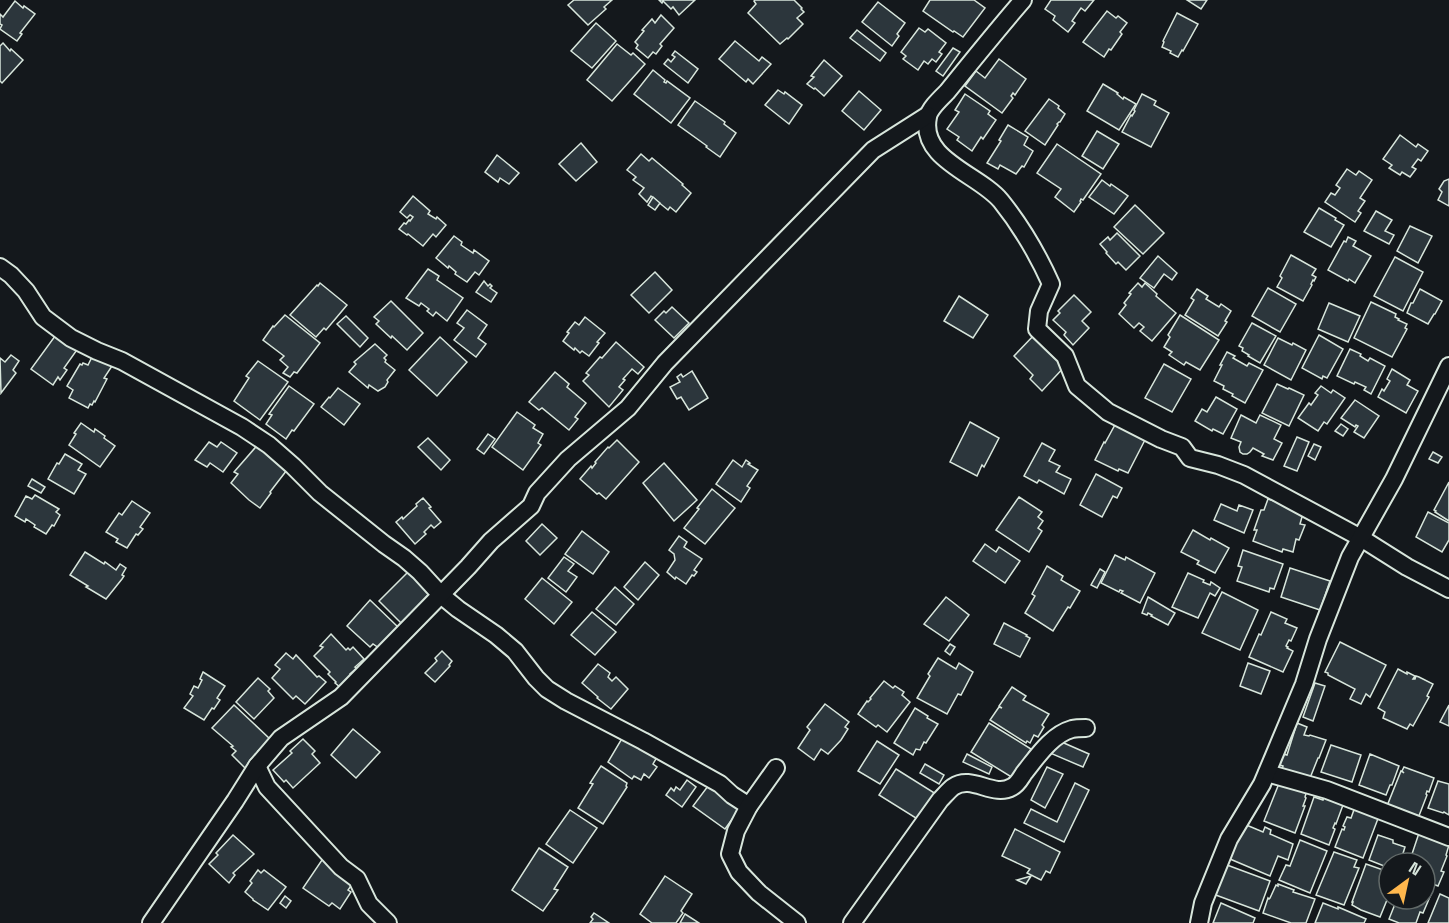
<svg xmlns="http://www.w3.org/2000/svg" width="1449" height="923" font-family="'Space Grotesk',sans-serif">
  <rect width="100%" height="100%" fill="#14181c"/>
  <g fill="#2c363c" stroke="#d8e6dc" stroke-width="1.5">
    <polygon points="574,0 612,0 604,7 606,9 588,25 568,5"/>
    <polygon points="659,0 695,0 679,15 673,7 671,9 663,1 662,3"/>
    <polygon points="755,0 794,0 802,8 801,9 804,12 797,18 803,24 788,39 787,38 780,44 748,13 756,4 754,1"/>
    <polygon points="930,0 974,0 985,8 963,37 954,31 953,32 923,11"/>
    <polygon points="1051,0 1094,0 1085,11 1081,8 1072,21 1075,23 1068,32 1053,20 1055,16 1045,9"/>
    <polygon points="1187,0 1207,0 1201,9"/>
    <polygon points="15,1 23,8 24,6 35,14 20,33 22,34 17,41 0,29 2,25 0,24 0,14 3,17"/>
    <polygon points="878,2 905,23 897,34 899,36 892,46 862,22"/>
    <polygon points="1107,11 1116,18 1118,16 1127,23 1120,32 1122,34 1111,50 1109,49 1104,57 1083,42"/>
    <polygon points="1177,13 1198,24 1183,51 1182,50 1178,57 1170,53 1171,51 1162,47 1164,42 1163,41"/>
    <polygon points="661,15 674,28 660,44 662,46 656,54 653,52 648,58 636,48 638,45 635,42 644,31 642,30 652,19 655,23"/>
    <polygon points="596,23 616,41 592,68 571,51"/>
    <polygon points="919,28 925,32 928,29 946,43 939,52 942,54 936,62 932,59 928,64 924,61 918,70 903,59 906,56 901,52"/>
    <polygon points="857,30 886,53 880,61 850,38"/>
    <polygon points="735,41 759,61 762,57 771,64 753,84 748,79 746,82 719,59"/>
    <polygon points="3,43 10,51 11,49 23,60 2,83 0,81 0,46"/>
    <polygon points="617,44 631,55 633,53 645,64 612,101 587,80"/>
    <polygon points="953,48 960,52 943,76 936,71"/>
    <polygon points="675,51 698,69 688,83 664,64 668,59 671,62 675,57 672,55"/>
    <polygon points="999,59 1026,79 1015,95 1013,93 1011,96 1013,98 1002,113 965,86 976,71 985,78"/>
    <polygon points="824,60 842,76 824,96 815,88 814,89 807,84 814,77 811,76"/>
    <polygon points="653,70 665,80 664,82 666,83 667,81 690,98 671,123 634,94"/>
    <polygon points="1103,84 1118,93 1117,94 1123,99 1124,97 1136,104 1119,130 1087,111"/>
    <polygon points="778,90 784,94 785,92 802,105 789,124 765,105"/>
    <polygon points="859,91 881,110 864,130 842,111"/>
    <polygon points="965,94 990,111 988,114 996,120 983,139 981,137 972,151 957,140 959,137 947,129 959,112 955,110"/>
    <polygon points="1142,94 1156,101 1154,105 1169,113 1151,147 1122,132 1131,115 1132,116 1135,111 1134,110"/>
    <polygon points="1049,99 1059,106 1058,108 1065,114 1060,122 1059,122 1057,124 1058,125 1045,145 1025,131"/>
    <polygon points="695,101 725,122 724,124 736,133 720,157 706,147 707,146 678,125"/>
    <polygon points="1008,125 1028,137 1024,145 1033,151 1024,167 1022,166 1016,174 1000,165 998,169 987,163 1001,141 999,140"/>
    <polygon points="1097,131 1119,144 1103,169 1082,156"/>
    <polygon points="1400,135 1416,147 1418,144 1428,151 1421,161 1418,159 1412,167 1416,169 1410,177 1402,172 1400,175 1389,168 1392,165 1383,159"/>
    <polygon points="581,143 597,162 576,181 559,164"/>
    <polygon points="1057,144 1101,174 1083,200 1081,199 1080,201 1081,202 1074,212 1055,197 1061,189 1037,173"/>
    <polygon points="641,154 649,161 652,158 683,184 682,185 691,193 676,212 670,207 668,210 651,196 647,202 639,194 644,188 633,180 636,177 627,170"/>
    <polygon points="497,155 519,173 509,184 500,178 498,182 485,172"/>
    <polygon points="1347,169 1356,175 1359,171 1372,180 1360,198 1365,201 1358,211 1361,213 1355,222 1325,202 1331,193 1335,195 1340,188 1336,185"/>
    <polygon points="1449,179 1449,206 1438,200 1442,192 1439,189 1444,181"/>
    <polygon points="1102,180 1110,186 1111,184 1128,196 1114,214 1089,197"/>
    <polygon points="413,196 430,211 428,214 436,219 437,217 446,225 436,237 433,234 423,246 408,234 407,235 399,229 404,223 406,224 409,220 410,221 413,217 410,215 407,218 400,212"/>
    <polygon points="653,197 660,203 655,210 648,205"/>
    <polygon points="1135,205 1164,233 1143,254 1114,227"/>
    <polygon points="1319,208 1336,218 1335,220 1344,225 1331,247 1304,232"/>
    <polygon points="1376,211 1392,220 1385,231 1394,235 1389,244 1364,231"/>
    <polygon points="1410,226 1432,236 1418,263 1397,251"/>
    <polygon points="1117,233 1140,256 1126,270 1118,262 1116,264 1106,253 1107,252 1100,244 1108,237 1110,240"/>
    <polygon points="454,236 462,242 461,245 473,253 474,250 489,261 479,275 475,272 467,282 455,274 456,272 449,266 448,268 436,258"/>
    <polygon points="1348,237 1356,241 1353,246 1371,256 1355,283 1349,279 1348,281 1328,270 1344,241 1346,242"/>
    <polygon points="1291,255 1316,269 1312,275 1316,277 1314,281 1313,280 1311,284 1312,285 1303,301 1277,287 1282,278 1280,276"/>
    <polygon points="1158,256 1177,273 1172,280 1164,274 1154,288 1140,278"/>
    <polygon points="1395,257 1423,272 1403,311 1374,296"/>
    <polygon points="428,269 439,276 437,280 463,298 447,321 436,312 433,316 427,311 429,309 421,303 419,306 406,298"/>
    <polygon points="655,272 672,290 649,313 631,295"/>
    <polygon points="484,281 488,286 490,284 492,286 490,288 497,293 491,302 476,292"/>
    <polygon points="320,283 347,305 326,330 324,328 316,337 290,315 317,285 318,286"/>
    <polygon points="1138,283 1142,287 1145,283 1157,294 1156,296 1176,313 1152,341 1140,331 1144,327 1139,323 1134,328 1119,314 1126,305 1124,303 1131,294 1129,293"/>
    <polygon points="1268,288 1296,304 1280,332 1252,316"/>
    <polygon points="1197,289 1208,296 1206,299 1219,307 1221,304 1231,311 1225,321 1227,322 1218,336 1185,315 1194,300 1191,298"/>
    <polygon points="1420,289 1442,301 1435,314 1434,314 1428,324 1407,313 1411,303 1413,303"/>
    <polygon points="1074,295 1091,312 1082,321 1089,328 1073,345 1064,335 1066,332 1053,320 1060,313 1058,311"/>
    <polygon points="959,296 988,315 973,338 944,321"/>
    <polygon points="391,301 423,333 407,350 392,336 391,338 376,324 379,321 374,317"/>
    <polygon points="1371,302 1396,314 1395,317 1399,319 1398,320 1407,324 1405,328 1407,329 1392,357 1354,338"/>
    <polygon points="1329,303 1360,316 1348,342 1318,329"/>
    <polygon points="672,307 689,323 674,338 655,320 664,311 666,313"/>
    <polygon points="467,310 487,325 478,338 486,344 476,357 454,340 464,328 457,323"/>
    <polygon points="285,315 320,343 297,373 294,372 290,377 283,373 288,367 280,360 284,356 263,340 273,326 274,327"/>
    <polygon points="1180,315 1219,340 1200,370 1186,362 1184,365 1169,355 1172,352 1164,347 1170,337 1168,335"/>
    <polygon points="346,316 368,338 360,347 337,324"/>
    <polygon points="585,317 605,333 597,342 599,343 589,356 582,351 580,353 575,348 574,350 563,341 569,333 567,332 575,322 579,325"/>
    <polygon points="1252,323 1276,336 1260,363 1248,356 1249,355 1242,351 1243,348 1239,346"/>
    <polygon points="58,332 79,347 64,368 67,370 60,380 58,377 53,385 31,369"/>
    <polygon points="1035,334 1066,365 1042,391 1030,379 1033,375 1014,356"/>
    <polygon points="1319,335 1343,349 1327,378 1323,376 1322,379 1302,368"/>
    <polygon points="440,337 467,362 437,396 409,370"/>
    <polygon points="1278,338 1292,345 1293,343 1306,350 1291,380 1264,365"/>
    <polygon points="616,342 644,367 638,374 632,369 623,379 625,380 619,387 623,390 609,407 583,381 589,375 586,373 600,357 602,358"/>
    <polygon points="375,344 387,355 384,358 386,360 385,362 395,370 387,380 388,382 385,387 378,391 369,385 368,388 349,372 356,364 354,362"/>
    <polygon points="1350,349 1361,354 1360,356 1368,361 1370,358 1385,366 1371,394 1364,390 1366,387 1355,382 1354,384 1337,376"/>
    <polygon points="1227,352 1235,356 1233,358 1247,366 1249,363 1263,370 1245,403 1232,396 1233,394 1223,389 1224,386 1214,381 1222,365 1220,365"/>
    <polygon points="11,355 19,361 13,370 16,373 1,393 0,358 5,362"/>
    <polygon points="93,355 112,366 104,378 107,379 95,402 94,401 92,405 90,404 88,408 69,398 73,390 67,386 80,364 82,365 83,363 88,365"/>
    <polygon points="258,361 288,382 260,420 234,401 249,378 246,376"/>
    <polygon points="1164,364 1191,379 1172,412 1145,398"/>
    <polygon points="1392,369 1410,380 1407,385 1418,391 1406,413 1378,397 1382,389 1384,391 1390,381 1387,379"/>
    <polygon points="692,371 708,398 689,410 681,397 677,399 670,387 680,382 677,377 681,374 683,377"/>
    <polygon points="555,372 569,384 567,387 586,403 575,417 578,419 569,430 542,408 539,410 529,402"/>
    <polygon points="1277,384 1288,389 1289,388 1304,395 1289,426 1262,413"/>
    <polygon points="289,386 314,404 294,431 292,430 286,439 266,424 272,415 269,414"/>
    <polygon points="1321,386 1331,393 1333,390 1345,398 1327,424 1324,422 1318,431 1298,418 1309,403 1311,405 1318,395 1315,393"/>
    <polygon points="338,388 360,404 344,425 321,407 329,397 330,398"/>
    <polygon points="1216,397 1237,409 1223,434 1213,429 1212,431 1195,421 1202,409 1207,412"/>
    <polygon points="1355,400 1379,416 1364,438 1354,432 1358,426 1356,425 1355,427 1341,418"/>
    <polygon points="517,412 535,425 533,428 543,434 538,443 541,445 523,470 492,447"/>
    <polygon points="1241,415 1256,423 1260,415 1281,425 1274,439 1282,443 1273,460 1262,456 1264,454 1253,448 1250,452 1247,454 1243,454 1240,452 1239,447 1241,442 1231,438"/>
    <polygon points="970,422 999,438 984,467 982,465 977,476 950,462"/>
    <polygon points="81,423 94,432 95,429 105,436 104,438 115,446 100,467 69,445 76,434 74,433"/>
    <polygon points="1116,423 1147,436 1128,473 1119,469 1118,471 1095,460 1104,442 1105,443"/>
    <polygon points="1341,424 1348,429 1343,436 1335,431"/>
    <polygon points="488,434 495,439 484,454 477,449"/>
    <polygon points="1297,437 1309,442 1297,471 1284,466"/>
    <polygon points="428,438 450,460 441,470 418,447"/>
    <polygon points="617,440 639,462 606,499 599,493 597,494 580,479 591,466 592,468 596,463 595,462 608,447 609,448"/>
    <polygon points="261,441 290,466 270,492 271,493 260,508 249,500 231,483 238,474 234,472"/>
    <polygon points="209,442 217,447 221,442 237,453 223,472 210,463 207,467 195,460"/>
    <polygon points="1042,443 1055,450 1049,461 1060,466 1056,472 1071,479 1064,494 1039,480 1037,483 1024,476"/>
    <polygon points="1314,444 1321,447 1315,460 1308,456"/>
    <polygon points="1433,452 1442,457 1438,463 1429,459"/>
    <polygon points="65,454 82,464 78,470 86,474 74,494 48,479 57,463 59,464"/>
    <polygon points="733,460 742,467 746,460 750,463 748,464 758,470 747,486 750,488 741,502 716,484"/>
    <polygon points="664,463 697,500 674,521 643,483"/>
    <polygon points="1096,474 1122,488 1117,498 1113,496 1102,517 1080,505"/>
    <polygon points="32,479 45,487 41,493 28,486"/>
    <polygon points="1449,482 1449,521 1435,512 1436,511 1434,510"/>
    <polygon points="712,489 735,508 705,544 684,528 699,509 697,508"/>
    <polygon points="35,495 59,509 56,512 60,515 54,526 52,525 46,534 34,527 35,525 26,519 25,522 15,516 26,496 32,499"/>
    <polygon points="1019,497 1042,512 1038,517 1043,521 1038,528 1042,531 1029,552 996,530"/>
    <polygon points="423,498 431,507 429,508 441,522 434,528 431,525 424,532 426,534 415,544 396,522 402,517 403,519 417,506 416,504"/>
    <polygon points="1268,499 1304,510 1300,524 1305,525 1299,540 1296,539 1293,552 1283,549 1282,552 1253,541 1257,530 1254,530 1261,510 1264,510"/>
    <polygon points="132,501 150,513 140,527 143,529 138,535 136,534 127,548 116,542 118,539 106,532 119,513 122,515"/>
    <polygon points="1221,504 1237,511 1239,505 1253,510 1244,533 1214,520"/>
    <polygon points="1428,512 1449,523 1449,540 1442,552 1416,537"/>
    <polygon points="542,524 557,538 540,555 526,541"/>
    <polygon points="1193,530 1210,540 1211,538 1229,548 1215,573 1197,564 1199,561 1181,552"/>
    <polygon points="582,531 609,552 593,574 565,554"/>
    <polygon points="679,536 687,542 684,547 702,559 694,570 697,572 694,576 692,575 686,584 676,577 675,579 667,572 675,560 674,554 669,550"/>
    <polygon points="985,544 996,552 999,547 1020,561 1005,583 973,561"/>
    <polygon points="1243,550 1283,564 1274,589 1270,588 1269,592 1237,581 1242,567 1238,566"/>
    <polygon points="85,552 104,564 105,562 116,570 120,564 126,568 122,575 124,576 122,579 106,599 86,587 88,586 70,575"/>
    <polygon points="1115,555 1125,560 1126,557 1155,573 1140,603 1121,593 1123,591 1120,590 1119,592 1101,583"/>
    <polygon points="564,557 574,564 568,571 577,577 566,592 548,578"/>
    <polygon points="645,562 659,575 638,600 624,587"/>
    <polygon points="1047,566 1063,576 1061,580 1080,591 1070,608 1068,607 1053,631 1025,613 1035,596 1032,594"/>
    <polygon points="1290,568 1330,581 1320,610 1281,597"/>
    <polygon points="1100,569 1105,572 1097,588 1091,585"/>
    <polygon points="409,571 431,592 402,624 379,601"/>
    <polygon points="1188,573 1204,580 1203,582 1210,585 1211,582 1220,588 1215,596 1210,593 1198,618 1172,607"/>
    <polygon points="542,578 572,602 554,624 525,599"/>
    <polygon points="615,587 634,604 616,625 596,609"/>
    <polygon points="1222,592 1258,610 1240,650 1202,633"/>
    <polygon points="946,597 969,615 949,641 924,624"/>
    <polygon points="1148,597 1175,613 1168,625 1151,616 1152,615 1148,613 1147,615 1142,613"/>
    <polygon points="370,600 398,627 379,648 373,644 370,647 347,626"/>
    <polygon points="592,612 616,632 595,655 571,635"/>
    <polygon points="1271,612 1287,619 1285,623 1297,628 1291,641 1289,640 1286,646 1288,647 1287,648 1293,651 1283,672 1249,657 1259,634 1261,635"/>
    <polygon points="1004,623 1027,635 1026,636 1030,638 1020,657 994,644"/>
    <polygon points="331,634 346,650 348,648 350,650 353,647 364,659 355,667 357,668 350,674 351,676 340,687 335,683 336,682 328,674 330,672 314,656 323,647 320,646"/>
    <polygon points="1340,642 1386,665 1370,697 1366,694 1361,704 1350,699 1355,689 1328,675 1328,673 1325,672"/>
    <polygon points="950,644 955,647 950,655 945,651"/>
    <polygon points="442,651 452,661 449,665 450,666 435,682 425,673 437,661 435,658"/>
    <polygon points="286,653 293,659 296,655 317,677 319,676 326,682 305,704 296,696 293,699 272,678 280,669 275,665"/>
    <polygon points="938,658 956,669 959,663 973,672 961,695 958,694 947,714 917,698 930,676 928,674"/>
    <polygon points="1248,663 1270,671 1261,694 1240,686"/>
    <polygon points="598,664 610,673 608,677 612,681 616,677 628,689 611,709 597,698 598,697 582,683"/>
    <polygon points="1398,669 1407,674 1407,672 1415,676 1413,679 1415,679 1416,676 1419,677 1433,684 1427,696 1429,697 1413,726 1410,724 1407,729 1383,718 1385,712 1378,708"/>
    <polygon points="203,672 225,686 217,698 220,700 214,709 212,708 204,720 184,708 193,696 190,694 194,686 198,688 202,680 200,679"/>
    <polygon points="258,678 270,689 268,691 274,698 254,719 236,702"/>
    <polygon points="884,681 893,688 895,686 904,692 902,695 910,702 887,732 878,725 876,727 858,714 867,701 868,702 871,699 870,698"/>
    <polygon points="1315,683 1325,686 1313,721 1303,717"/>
    <polygon points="1012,687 1026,696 1023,700 1049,714 1042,725 1044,727 1038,737 1034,735 1030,743 1027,741 1026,743 990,720 999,707 1002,708 999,706"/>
    <polygon points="825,704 849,722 845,727 848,729 841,740 828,754 821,749 814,760 798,748 810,730 807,727"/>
    <polygon points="234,705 270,739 258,751 260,753 246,769 232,755 236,751 231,747 233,746 212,728"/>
    <polygon points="1449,705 1449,726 1440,722"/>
    <polygon points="915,708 928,716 927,718 938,724 926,743 924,742 920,750 916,749 913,755 894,743"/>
    <polygon points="989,723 1031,749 1013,778 971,752"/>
    <polygon points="1297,723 1307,727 1304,735 1309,736 1310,735 1326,740 1319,758 1318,758 1308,783 1281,773 1283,766 1280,765 1283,754 1287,755"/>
    <polygon points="353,729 380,752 356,778 331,755"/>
    <polygon points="624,735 657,757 653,764 657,767 649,778 644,774 641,780 634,776 632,779 608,762"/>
    <polygon points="303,739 315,751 312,754 320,763 293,788 286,780 284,782 273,770 292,753 290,751"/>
    <polygon points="1057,740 1089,754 1083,767 1050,753"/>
    <polygon points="877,741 899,755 880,784 858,771"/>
    <polygon points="1331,745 1361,755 1352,782 1321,772"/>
    <polygon points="967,754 992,767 989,774 963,762"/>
    <polygon points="1370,754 1399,766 1392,785 1390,785 1386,795 1359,785"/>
    <polygon points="925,764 944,775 939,784 920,773"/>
    <polygon points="601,766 627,783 626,786 627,787 603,824 578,808 593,784 590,783"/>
    <polygon points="1047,767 1063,774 1045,808 1031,800"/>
    <polygon points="1404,767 1434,778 1429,792 1427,791 1426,794 1427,795 1417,821 1387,806 1401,771 1404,773 1402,771"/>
    <polygon points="896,769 936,794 919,820 879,795"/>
    <polygon points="687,780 696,787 682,807 666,795 671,788 674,791 676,787 680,790"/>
    <polygon points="1280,781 1307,790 1305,797 1306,798 1303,806 1305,806 1295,833 1264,821"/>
    <polygon points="1438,781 1449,784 1449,815 1444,812 1443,813 1428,808"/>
    <polygon points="711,782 741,807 725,829 693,806"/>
    <polygon points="1075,783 1089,790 1064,842 1024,823 1031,809 1057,822"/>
    <polygon points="1314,797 1323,800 1324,797 1343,805 1336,824 1335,823 1333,828 1335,829 1329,845 1301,834"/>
    <polygon points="1355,807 1379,816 1363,858 1335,847 1342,829 1344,830 1345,827 1343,826 1347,817 1351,818"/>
    <polygon points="570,810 597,828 573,863 546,844"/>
    <polygon points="1244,824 1263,832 1265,827 1271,830 1270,834 1293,844 1288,860 1278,856 1270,876 1230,859"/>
    <polygon points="1015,829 1060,852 1050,873 1046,871 1041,880 1027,873 1030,869 1002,856"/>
    <polygon points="1420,830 1449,845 1446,855 1447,856 1441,871 1444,872 1438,886 1425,881 1425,863 1409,863"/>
    <polygon points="233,835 254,854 233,873 235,875 229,883 209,864 218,855 216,853"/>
    <polygon points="1378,835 1393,840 1393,843 1405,847 1400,863 1389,863 1389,868 1369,860"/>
    <polygon points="1300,840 1327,851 1310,893 1279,880 1286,865 1290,866"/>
    <polygon points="539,848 568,867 554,889 558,890 543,911 512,890"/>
    <polygon points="1334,852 1357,860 1354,867 1359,868 1344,905 1316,895"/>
    <polygon points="324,857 356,879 348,890 351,892 340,909 332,903 329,906 303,888"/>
    <polygon points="1366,864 1389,872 1389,898 1388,900 1387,900 1380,917 1361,910 1352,905 1353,902 1352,902"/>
    <polygon points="1227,865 1270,881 1259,911 1213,894 1217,881 1220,882"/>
    <polygon points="258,870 261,873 264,870 286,887 268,910 253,900 253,899 245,892 252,883 250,881"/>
    <polygon points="665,876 692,894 681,911 683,913 676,923 652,923 640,914"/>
    <polygon points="1031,876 1026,884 1017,880"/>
    <polygon points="1278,884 1294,890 1293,892 1315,899 1306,923 1291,923 1263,913 1268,898 1269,899 1270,898 1276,885 1278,886"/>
    <polygon points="1425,889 1432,892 1423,913 1420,912 1416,923 1399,923 1389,919 1397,899 1425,899"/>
    <polygon points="1440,894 1449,898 1449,923 1428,923"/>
    <polygon points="285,896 291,901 286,908 280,903"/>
    <polygon points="1221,903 1255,918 1253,923 1213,923"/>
    <polygon points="1323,903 1338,909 1338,907 1366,919 1364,923 1315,923"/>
    <polygon points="594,913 609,923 590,923 593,919 591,917"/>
    <polygon points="685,914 699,923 680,923"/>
  </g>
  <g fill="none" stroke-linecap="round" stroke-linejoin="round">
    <g stroke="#d8e6dc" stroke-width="20">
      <g id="minor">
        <path d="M1023 0C997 30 972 61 947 92 941 98 929 109 928 117 919 160 979 174 1001 201 1021 226 1038 255 1051 284L1039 311 1037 329 1065 356 1077 386 1108 412 1161 439 1182 447 1190 458 1218 465 1244 475 1361 538 1407 567 1449 589"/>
        <polyline points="0,267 11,275 26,291 43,317 71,338 97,351 122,361 242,427 269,445 293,466 320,493 384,544 404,558 420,572 441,595 458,609 496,635 515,651 536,678 547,689 566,701 643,741 720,784 732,795 749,806"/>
        <polyline points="257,766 267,787 341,867 357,879 369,904 388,923"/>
        <polyline points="776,768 749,806 736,831 730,854 739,872 759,893 797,923"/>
        <polyline points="1267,773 1327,790 1449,837"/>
        <polyline points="151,923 235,801 257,766 281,738 341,697 468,567 491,541 531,506 537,493 568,459 628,408 665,363 873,150 928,115"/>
        <path d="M852 923 940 800C944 796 949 790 953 787 972 774 993 798 1012 787 1018 784 1020 779 1024 773 1037 757 1051 735 1072 729 1076 728 1081 728 1086 728"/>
        <polyline points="1199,923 1203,903 1229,839 1262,784 1273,758 1304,684 1318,639 1350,557 1394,479 1449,366"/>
      </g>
    </g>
    <use href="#minor" stroke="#14181c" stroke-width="16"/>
  </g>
  <g transform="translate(1407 881) rotate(33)"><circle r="28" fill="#14181c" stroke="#626a69" stroke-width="1.5"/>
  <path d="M0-4.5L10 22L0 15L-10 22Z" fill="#ffb74d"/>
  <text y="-9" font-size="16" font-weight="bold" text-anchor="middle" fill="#d8e6dc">N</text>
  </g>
</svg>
